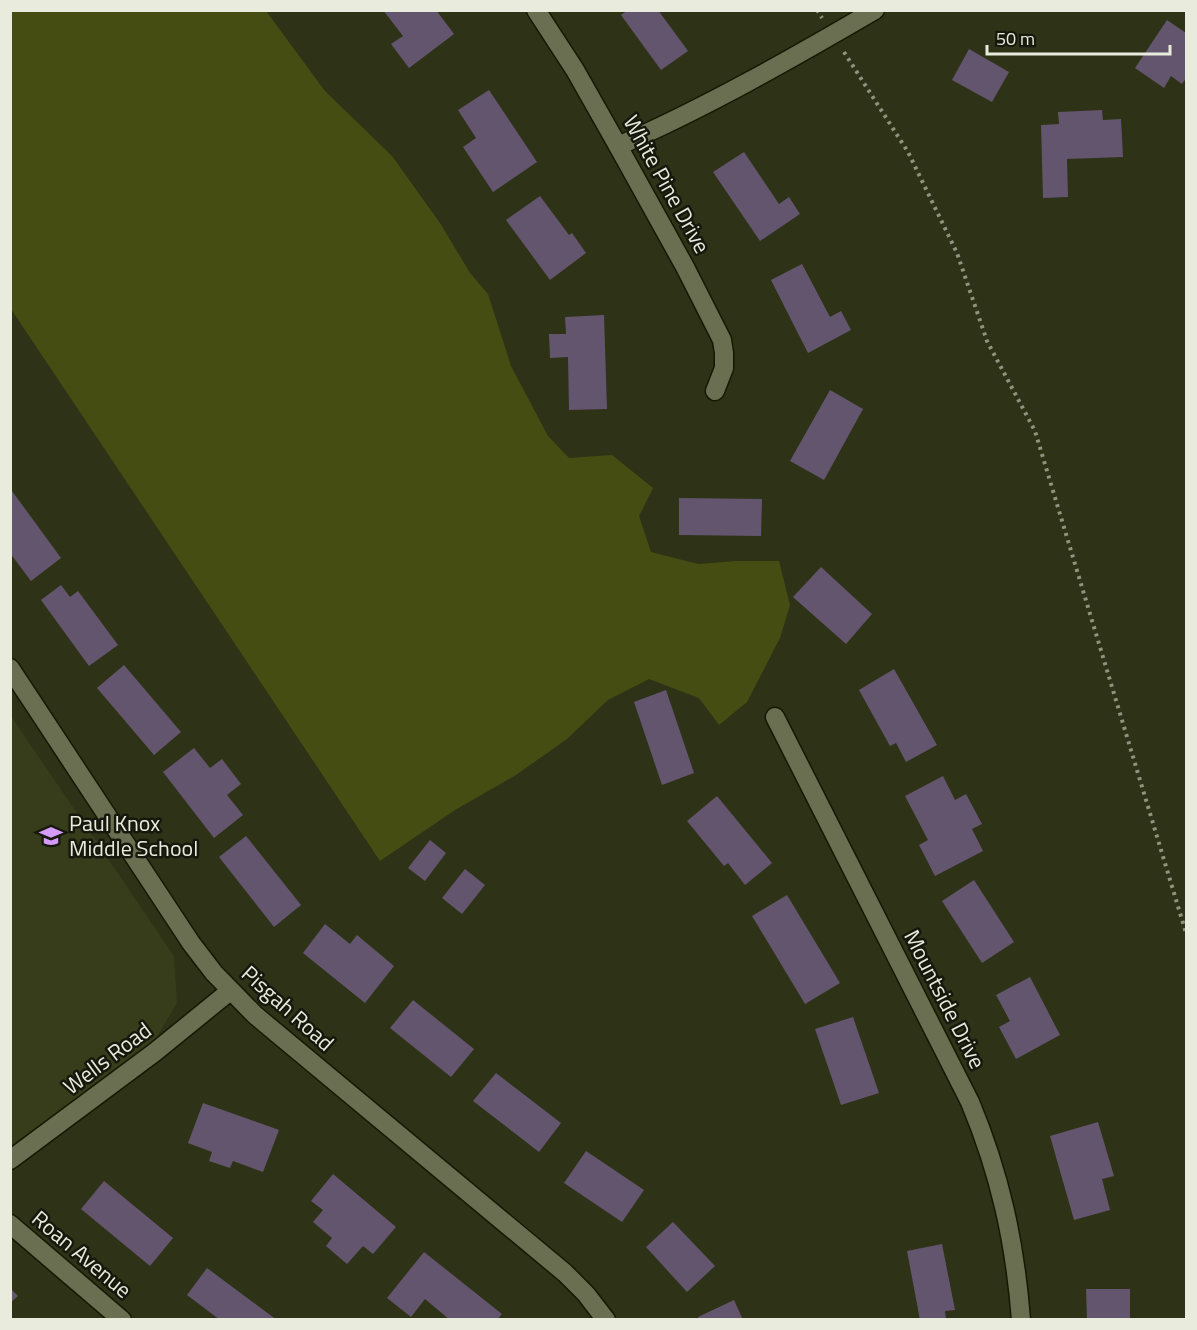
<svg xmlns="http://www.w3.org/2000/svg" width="1197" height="1330" font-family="'Titillium Web',sans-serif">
  <rect width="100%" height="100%" fill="#2e3217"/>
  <polygon fill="#373c1a" points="11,716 174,956 177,1003 155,1040 11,1146"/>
  <polygon fill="#464d13" points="10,11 266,11 325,91 392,156 440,223 470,273 488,294 511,366 548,436 569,458 612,455 653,488 639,516 651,552 698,564 737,561 779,561 790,605 780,638 747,702 719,725 699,698 649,679 608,700 567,739 516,775 455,810 380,861 11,309"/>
  <g fill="#64556e">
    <polygon points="383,10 436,10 454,34 409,68 391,44 403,36"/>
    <polygon points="628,10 658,10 688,51 661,70 621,15"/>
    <polygon points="1167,20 1186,33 1186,78 1182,84 1171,76 1164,88 1135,68"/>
    <polygon points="969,49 1009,72 992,102 952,80"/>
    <polygon points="489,90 537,162 493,192 463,147 476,138 458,110"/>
    <polygon points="1102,110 1103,120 1121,119 1123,157 1067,159 1068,197 1043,198 1041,125 1059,124 1058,112"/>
    <polygon points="744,152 779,204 789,197 800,214 760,241 713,172"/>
    <polygon points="540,196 569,235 572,233 586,253 550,280 506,220"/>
    <polygon points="802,264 830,317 841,311 851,330 808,353 771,280"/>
    <polygon points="604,315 607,409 569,410 568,357 550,358 549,334 566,334 565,317"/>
    <polygon points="830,390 863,409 824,480 790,461"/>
    <polygon points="12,491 61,558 31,581 10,553 10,493"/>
    <polygon points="679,498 762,499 761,536 679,535"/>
    <polygon points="821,567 872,614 846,644 793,597"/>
    <polygon points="61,585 70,597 78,591 118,645 89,666 41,600"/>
    <polygon points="124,665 181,732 154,755 97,688"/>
    <polygon points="894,669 937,745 906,762 896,743 890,746 859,690"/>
    <polygon points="666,690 694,773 662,785 634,702"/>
    <polygon points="194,748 210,768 222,759 241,784 227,795 243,815 214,838 163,772"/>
    <polygon points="943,776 955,800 966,794 982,824 972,829 983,851 935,876 919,845 928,840 905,796"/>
    <polygon points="717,796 772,863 745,885 728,863 724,866 687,821"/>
    <polygon points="246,836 301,905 274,927 219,857"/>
    <polygon points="430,840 446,853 425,881 408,868"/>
    <polygon points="465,869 485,885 462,914 442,898"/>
    <polygon points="974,880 1014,942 982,963 942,901"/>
    <polygon points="787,895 840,983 805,1004 752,916"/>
    <polygon points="325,924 350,944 357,935 394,966 365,1003 303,953"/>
    <polygon points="1030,977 1060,1035 1016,1059 999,1027 1010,1021 996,995"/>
    <polygon points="413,1000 474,1049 451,1077 390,1028"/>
    <polygon points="853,1017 879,1093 841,1105 815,1029"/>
    <polygon points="496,1073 561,1123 539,1152 473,1101"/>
    <polygon points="203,1103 279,1130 263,1172 233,1161 230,1168 209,1161 212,1152 188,1143"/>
    <polygon points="1098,1122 1114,1176 1102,1179 1110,1210 1074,1220 1050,1136"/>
    <polygon points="586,1151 644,1190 622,1222 564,1183"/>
    <polygon points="333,1174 396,1227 373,1254 363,1246 347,1264 326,1246 332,1238 313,1222 323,1210 311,1201"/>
    <polygon points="104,1181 173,1238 150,1266 81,1209"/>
    <polygon points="673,1222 715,1266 687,1292 646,1247"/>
    <polygon points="942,1244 955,1310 945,1311 946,1320 920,1320 907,1251"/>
    <polygon points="424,1252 502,1314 497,1320 450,1320 425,1299 411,1317 387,1298"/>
    <polygon points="207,1268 277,1320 220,1320 187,1295"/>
    <polygon points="10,1288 18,1296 10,1303"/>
    <polygon points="1086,1289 1130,1289 1130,1320 1087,1320"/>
    <polygon points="734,1300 743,1320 700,1320 698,1317"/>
  </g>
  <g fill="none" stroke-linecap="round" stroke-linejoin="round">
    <g stroke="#161901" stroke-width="21">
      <g id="minor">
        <polyline points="536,10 575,70 618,146 685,267 722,340 724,353 724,368 715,391"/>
        <path d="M618 146C707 107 791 59 875 10"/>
        <polyline points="10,668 191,943 214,973 255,1015 565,1273 586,1294 606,1320"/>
        <path d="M775 717 970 1102C1000 1174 1015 1242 1021 1320"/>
        <polyline points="10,1160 155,1052 230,991"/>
        <polyline points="10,1224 122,1320"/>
      </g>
    </g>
    <g stroke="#90937e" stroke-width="4" stroke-dasharray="3 4.5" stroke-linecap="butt">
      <polyline points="817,10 822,18"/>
      <polyline points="844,52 908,152 957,253 987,341 1035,431 1186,933"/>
    </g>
    <use href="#minor" stroke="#6a6f52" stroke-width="18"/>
  </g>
  <defs>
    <g id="school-bare" transform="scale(1.8)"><path d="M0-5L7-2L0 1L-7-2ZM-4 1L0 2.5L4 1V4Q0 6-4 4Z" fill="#d59bfa" stroke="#16180d" stroke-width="2.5" paint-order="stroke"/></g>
  </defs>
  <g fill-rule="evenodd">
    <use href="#school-bare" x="51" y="836"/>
  </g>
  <g text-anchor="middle" stroke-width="5" stroke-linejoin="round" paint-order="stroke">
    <g font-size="22" fill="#e9ecdc" stroke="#16180d">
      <text transform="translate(667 184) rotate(61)" y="8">White Pine Drive</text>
      <text transform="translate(945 999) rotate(63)" y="8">Mountside Drive</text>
      <text transform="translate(288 1008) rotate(42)" y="8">Pisgah Road</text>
      <text transform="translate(107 1058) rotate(-37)" y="8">Wells Road</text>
      <text transform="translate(82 1254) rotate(40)" y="8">Roan Avenue</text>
    </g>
    <g font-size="22" fill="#e9ecdc" stroke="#16180d" text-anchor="start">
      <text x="69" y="831">Paul Knox<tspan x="69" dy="25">Middle School</tspan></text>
    </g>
  </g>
  <rect width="1197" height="1330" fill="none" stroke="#e9ecdc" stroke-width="24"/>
  <path d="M987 45v9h183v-9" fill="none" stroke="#e9ecdc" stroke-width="3"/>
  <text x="996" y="45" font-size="18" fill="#e9ecdc" stroke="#16180d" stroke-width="4.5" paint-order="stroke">50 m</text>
</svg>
